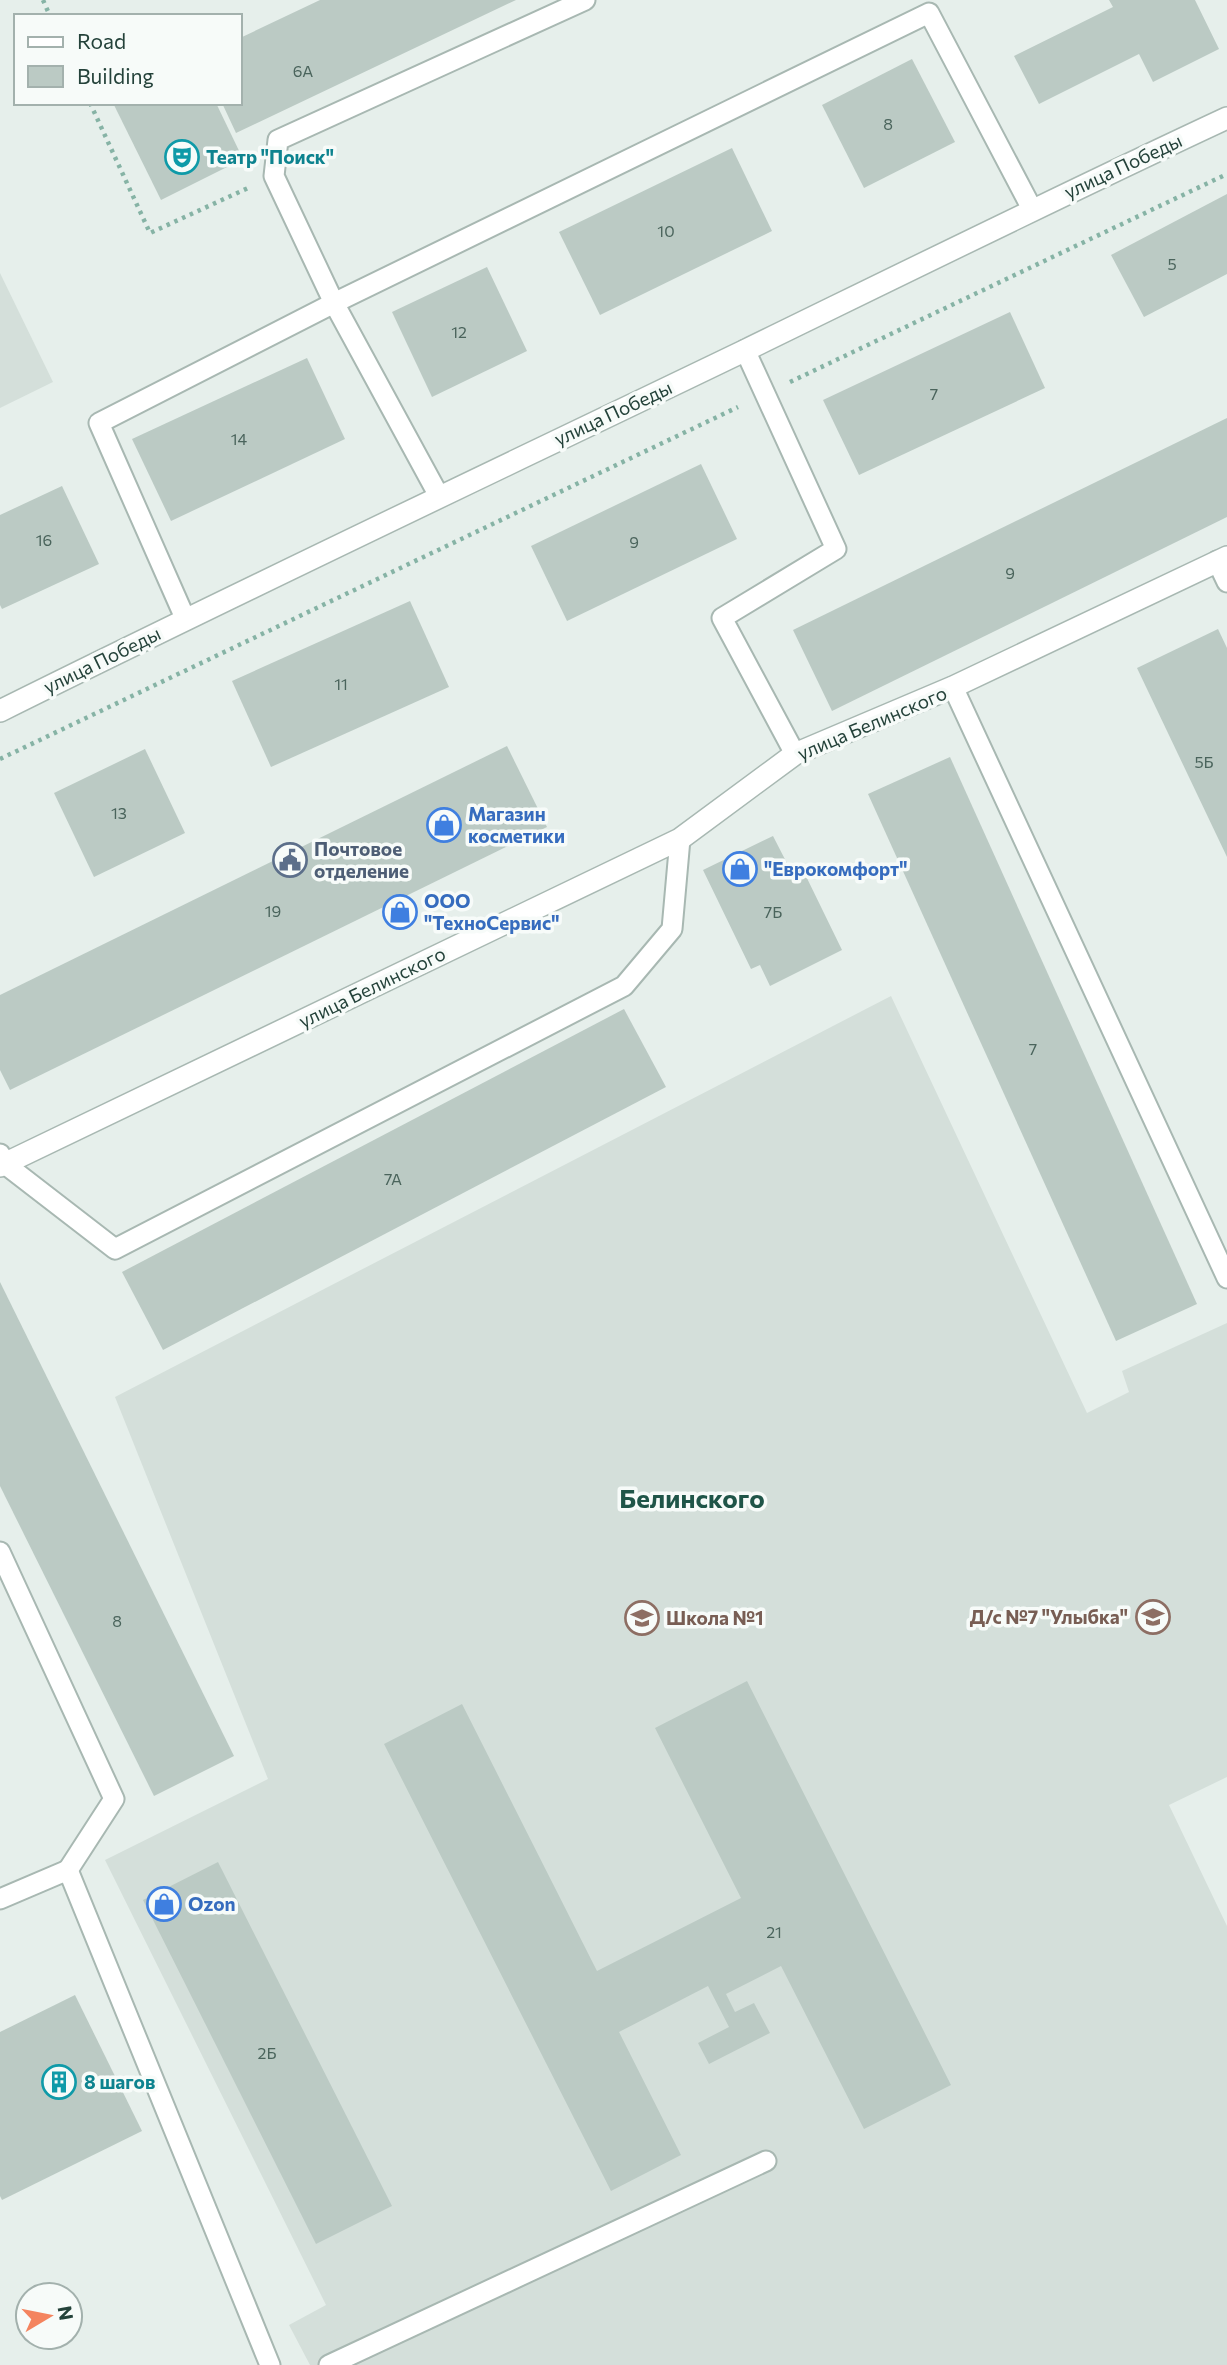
<svg xmlns="http://www.w3.org/2000/svg" width="1227" height="2365" font-family="Commissioner,sans-serif">
  <rect width="100%" height="100%" fill="#e6efeb"/>
  <g fill="#d4dfda">
    <polygon points="0,273 53,382 0,408"/>
    <polygon points="891,996 1087,1413 1129,1392 1122,1371 1227,1323 1227,1777 1169,1805 1227,1926 1227,2365 310,2365 289,2325 326,2305 105,1860 268,1779 115,1397"/>
  </g>
  <g fill="#bbcac4">
    <polygon points="320,0 516,0 236,133 222,103 240,103 240,38"/>
    <polygon points="1109,0 1195,0 1219,49 1153,82 1139,54 1039,104 1014,56 1113,7"/>
    <polygon points="912,59 955,142 864,188 822,105"/>
    <polygon points="113,103 216,103 243,159 161,200"/>
    <polygon points="732,148 772,231 600,315 559,232"/>
    <polygon points="1227,194 1227,274 1144,317 1111,255"/>
    <polygon points="487,267 527,351 432,397 392,312"/>
    <polygon points="1010,312 1045,388 859,475 823,400"/>
    <polygon points="307,358 345,439 171,521 132,439"/>
    <polygon points="1227,418 1227,517 832,711 793,630"/>
    <polygon points="701,464 737,539 567,621 531,546"/>
    <polygon points="62,486 99,564 2,609 0,605 0,515"/>
    <polygon points="410,601 449,687 271,767 232,681"/>
    <polygon points="1218,629 1227,648 1227,857 1137,668"/>
    <polygon points="507,746 547,827 10,1090 0,1070 0,995"/>
    <polygon points="145,749 185,833 94,877 54,793"/>
    <polygon points="950,757 1197,1304 1116,1341 868,794"/>
    <polygon points="773,836 792,873 802,868 842,950 770,986 760,965 751,969 703,870"/>
    <polygon points="624,1009 666,1087 163,1350 122,1272"/>
    <polygon points="0,1282 234,1756 154,1796 0,1486"/>
    <polygon points="747,1681 951,2085 864,2129 781,1966 726,1994 735,2012 754,2003 770,2033 709,2064 698,2043 729,2027 708,1986 619,2032 681,2155 611,2191 384,1744 462,1704 597,1971 741,1898 655,1728"/>
    <polygon points="218,1862 392,2206 316,2244 143,1900"/>
    <polygon points="75,1995 142,2131 2,2200 0,2196 0,2032"/>
  </g>
  <g fill="none" stroke-linecap="round" stroke-linejoin="round">
    <g stroke="#a8b8b2" stroke-width="23">
      <g id="service">
        <polyline points="745,350 836,549 722,618 795,754"/>
        <polyline points="439,496 334,303 274,176 278,140 585,0"/>
        <polyline points="1217,561 1227,582"/>
        <polyline points="185,618 99,423 334,303 929,13 1032,209"/>
        <polyline points="953,687 1227,1278"/>
        <polyline points="0,1154 5,1164 115,1249 624,986 672,929 680,839"/>
        <polyline points="0,1552 114,1799 68,1870"/>
        <polyline points="0,1899 68,1870 270,2365"/>
        <polyline points="329,2365 766,2161"/>
      </g>
    </g>
    <g stroke="#a8b8b2" stroke-width="24">
      <polyline id="minor" points="0,1166 680,839 795,754 953,687 1227,557"/>
    </g>
    <g stroke="#a8b8b2" stroke-width="24">
      <path id="tertiary" d="M0 711C247 588 497 470 746 350 906 272 1066 193 1227 118"/>
    </g>
    <g stroke="#86b3a5" stroke-width="4.5" stroke-dasharray="3.5 5" stroke-linecap="butt">
      <polyline points="43,0 50,16"/>
      <polyline points="90,103 150,233 248,188"/>
      <polyline points="790,382 1227,174"/>
      <polyline points="0,759 738,407"/>
    </g>
    <use href="#service" stroke="#fff" stroke-width="19"/>
    <use href="#minor" stroke="#fff" stroke-width="21"/>
    <use href="#tertiary" stroke="#fff" stroke-width="21"/>
  </g>
  <defs>
    <g id="theatre-ring" transform="scale(1.75)"><circle r="9.5" fill="#f7fbf9" stroke="#0f9aa8" stroke-width="1.5"/><path d="M-5-5.5Q0-4 5-5.5V0Q5 5 0 6Q-5 5-5 0ZM-3.3-2.5H-1v1.5H-3.3ZM1-2.5H3.3v1.5H1ZM-2.8 1Q0 5.5 2.8 1Z" fill="#0f9aa8"/></g>
    <g id="shop-ring" transform="scale(1.75)"><circle r="9.5" fill="#f7fbf9" stroke="#3f7fe0" stroke-width="1.5"/><path d="M-5-2.5h2.3a2.7 3.5 0 0 1 5.4 0H5L5.5 6h-11ZM-1.5-2.5h3a1.5 2.3 0 0 0-3 0Z" fill="#3f7fe0"/></g>
    <g id="civic-ring" transform="scale(1.75)"><circle r="9.5" fill="#f7fbf9" stroke="#5c6f8a" stroke-width="1.5"/><path d="M-.6-6.5H3V-4.5H.6V-3L4-1V1h2V6H-6V1h2V-1L-.6-3ZM-1.2 2.5V6h2.4V2.5Z" fill="#5c6f8a"/></g>
    <g id="school-ring" transform="scale(1.75)"><circle r="9.5" fill="#f7fbf9" stroke="#8d6e63" stroke-width="1.5"/><path d="M0-5L7-2L0 1L-7-2ZM-4 1L0 2.5L4 1V4Q0 6-4 4Z" fill="#8d6e63"/></g>
    <g id="building-ring" transform="scale(1.75)"><circle r="9.5" fill="#f7fbf9" stroke="#0f9aa8" stroke-width="1.5"/><path d="M-4-6H4V6H1V3H-1V6H-4ZM-2.5-4.3h1.7v1.8h-1.7ZM.8-4.3h1.7v1.8H.8ZM-2.5-1h1.7V.8h-1.7ZM.8-1h1.7V.8H.8Z" fill="#0f9aa8"/></g>
  </defs>
  <g fill-rule="evenodd">
    <use href="#theatre-ring" x="182" y="157"/>
    <use href="#shop-ring" x="444" y="825"/>
    <use href="#civic-ring" x="290" y="860"/>
    <use href="#shop-ring" x="740" y="869"/>
    <use href="#shop-ring" x="400" y="912"/>
    <use href="#school-ring" x="1153" y="1617"/>
    <use href="#school-ring" x="642" y="1618"/>
    <use href="#shop-ring" x="164" y="1904"/>
    <use href="#building-ring" x="59" y="2082"/>
  </g>
  <g text-anchor="middle" stroke-width="7" stroke-linejoin="round" paint-order="stroke">
    <g font-size="16" fill="#4a645c">
      <text x="303" y="77">6А</text>
      <text x="888" y="130">8</text>
      <text x="666" y="237">10</text>
      <text x="1172" y="270">5</text>
      <text x="459" y="338">12</text>
      <text x="934" y="400">7</text>
      <text x="239" y="445">14</text>
      <text x="44" y="546">16</text>
      <text x="634" y="548">9</text>
      <text x="1010" y="579">9</text>
      <text x="341" y="690">11</text>
      <text x="1204" y="768">5Б</text>
      <text x="119" y="819">13</text>
      <text x="273" y="917">19</text>
      <text x="773" y="918">7Б</text>
      <text x="1033" y="1055">7</text>
      <text x="393" y="1185">7А</text>
      <text x="117" y="1627">8</text>
      <text x="774" y="1938">21</text>
      <text x="267" y="2059">2Б</text>
    </g>
    <g font-size="19" font-weight="bold" fill="#0d838f" stroke="#f7fbf9" text-anchor="start">
      <text x="206" y="164">Театр "Поиск"</text>
      <text x="84" y="2089">8 шагов</text>
    </g>
    <g font-size="19" fill="#24423a" stroke="#f7fbf9">
      <text transform="translate(1123 166) rotate(-25)" y="7">улица Победы</text>
      <text transform="translate(613 413) rotate(-25)" y="7">улица Победы</text>
      <text transform="translate(102 660) rotate(-26)" y="7">улица Победы</text>
      <text transform="translate(872 723) rotate(-23)" y="7">улица Белинского</text>
      <text transform="translate(372 987) rotate(-26)" y="7">улица Белинского</text>
    </g>
    <g font-size="19" font-weight="bold" fill="#366cbe" stroke="#f7fbf9" text-anchor="start">
      <text x="468" y="821">Магазин<tspan x="468" dy="22">косметики</tspan></text>
      <text x="764" y="876">"Еврокомфорт"</text>
      <text x="424" y="908">ООО<tspan x="424" dy="22">"ТехноСервис"</tspan></text>
      <text x="188" y="1911">Ozon</text>
    </g>
    <g font-size="19" font-weight="bold" fill="#4e5e75" stroke="#f7fbf9" text-anchor="start">
      <text x="314" y="856">Почтовое<tspan x="314" dy="22">отделение</tspan></text>
    </g>
    <g font-size="19" font-weight="bold" fill="#785e54" stroke="#f7fbf9" text-anchor="end">
      <text x="1128" y="1624">Д/с №7 "Улыбка"</text>
      <text x="666" y="1625" text-anchor="start">Школа №1</text>
    </g>
    <g font-size="26" font-weight="bold" fill="#1f5548" stroke="#f7fbf9">
      <text x="692" y="1508">Белинского</text>
    </g>
  </g>
  <rect x="14" y="14" width="228" height="91" fill="#f7fbf9" stroke="#a3b1ad" stroke-width="2"/>
  <rect x="28" y="37" width="35" height="10" fill="#ffffff" stroke="#a3b1ad" stroke-width="2"/>
  <text x="77" y="49" font-size="21" fill="#24423a">Road</text>
  <rect x="28" y="66" width="35" height="21" fill="#bbcac4" stroke="#a3b1ad" stroke-width="2"/>
  <text x="77" y="84" font-size="21" fill="#24423a">Building</text>
  <g transform="translate(49 2316) rotate(80)"><circle r="33" fill="#f7fbf9" stroke="#a3b1ad" stroke-width="2"/>
  <path d="M0-5L12 26L0 18L-12 26Z" fill="#f4845f"/>
  <text y="-10" font-size="19" font-weight="bold" text-anchor="middle" fill="#24423a">N</text>
  </g>
</svg>
